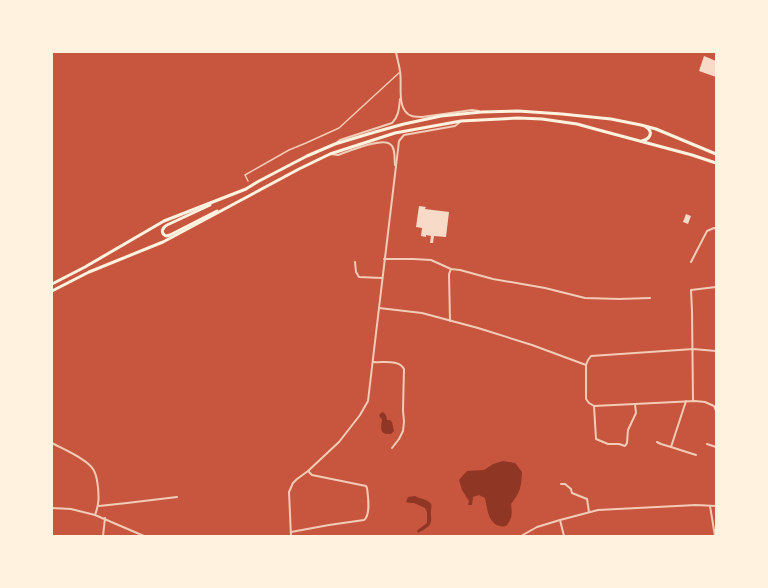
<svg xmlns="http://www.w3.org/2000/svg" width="768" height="588" font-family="Helvetica,sans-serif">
  <rect width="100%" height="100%" fill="#c8553d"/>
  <g fill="#8f3625">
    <path d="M383 412 386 415 387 420H390L392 422 394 431 391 434C379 435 381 428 382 419L379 416 380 414Z"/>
    <path d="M503 461 515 463 522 472C521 487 521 491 511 504 512 513 513 518 506 526 504 526 502 527 500 526 488 524 487 507 485 498L479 495 473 497 472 505H468L469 501 462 490 459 480 467 471 484 470 493 464Z"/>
    <path d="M415 496C420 499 426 499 429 502 433 505 431 507 431 511 430 514 432 518 431 521 431 527 422 530 418 533L417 531 419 529 427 523V512L425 508 414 503H410L406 502 408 497Z"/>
  </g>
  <g fill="#f7dbc8">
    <polygon points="704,56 716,61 716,77 699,71"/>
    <polygon points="419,206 426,207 425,209 449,212 446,237 434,236 433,243 430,243 431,236 426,235 426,237 421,236 422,228 416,227"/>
    <polygon points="686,214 691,216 688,224 683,222"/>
  </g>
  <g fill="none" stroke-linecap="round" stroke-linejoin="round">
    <polyline stroke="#f1ccb7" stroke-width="1.5" points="248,181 245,175 289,150 306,143 339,128 400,72"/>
    <g stroke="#f1ccb7" stroke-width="2">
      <path d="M331 154 338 155C347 152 382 137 390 144 396 148 394 159 395 165"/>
      <polyline points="384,259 413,259 431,260 451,269 460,270 493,279 545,288 585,298 619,299 650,298"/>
      <polyline points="355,262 356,272 359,277 382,278"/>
      <polyline points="691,262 707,231 714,228 716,229"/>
      <polyline points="379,308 422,313 478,328 532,345 586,365 588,360 591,356 679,350 693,349 716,351"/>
      <polyline points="450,321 449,274 451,269"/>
      <path d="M373 362C383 363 399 359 404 369L403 410 404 422 403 431 399 439 392 448"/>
      <polyline points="586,365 586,399 589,403 594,406 695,401 705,402 714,406 716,411"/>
      <polyline points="686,401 671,447 696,455"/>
      <polyline points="693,401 692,311 691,290 716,287"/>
      <polyline points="594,406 596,439 608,444 619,444 625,446 627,443 628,430 636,413 635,404"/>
      <polyline points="657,442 661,444 671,447"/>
      <path d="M52 443C63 449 87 459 93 469 97 475 97 481 98 487 99 498 99 504 95 515"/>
      <polyline points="707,444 716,447"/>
      <polyline points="561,484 565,484 571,489 572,493 587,499 589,512"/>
      <polyline points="99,506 127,503 177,497"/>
      <polyline points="710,506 715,536"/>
      <polyline points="52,508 71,509 95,515 144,536"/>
      <polyline points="560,520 564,536"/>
      <path d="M291 532 329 525 364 520C371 515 368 496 367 488L366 486 312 475 308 471"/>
      <polyline points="103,536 105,518"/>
      <polyline points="291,536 289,492 293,483 297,479 308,471 339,442 360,415 368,401 379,308 399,141 404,135 455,126 460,122"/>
      <polyline points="521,536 537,527 560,520 598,510 696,505 716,506"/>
    </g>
    <g stroke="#f1ccb7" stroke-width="2">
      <path d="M396 52C397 58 399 64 400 71 402 82 398 102 405 111 409 117 416 117 422 117L472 110 479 111"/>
      <path d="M336 143 340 140 392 123C399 116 399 108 400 99"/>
    </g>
    <g stroke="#fff3e0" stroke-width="3">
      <path d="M642 141C650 139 654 132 646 127"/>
      <path d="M210 205 167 225C162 228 160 233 166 236L170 235 217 211"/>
      <polyline points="52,284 85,267 164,221 246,189 259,181 307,156 335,144 375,132 404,124 441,116 482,112 518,111 562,114 611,119 641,125 656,129 716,154"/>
      <polyline points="52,291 89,272 163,242 299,169 330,154 395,133 461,121 518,118 542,119 577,124 595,129 692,155 716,163"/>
    </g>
  </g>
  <rect width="768" height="588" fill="none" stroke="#fff3e0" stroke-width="106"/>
</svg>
